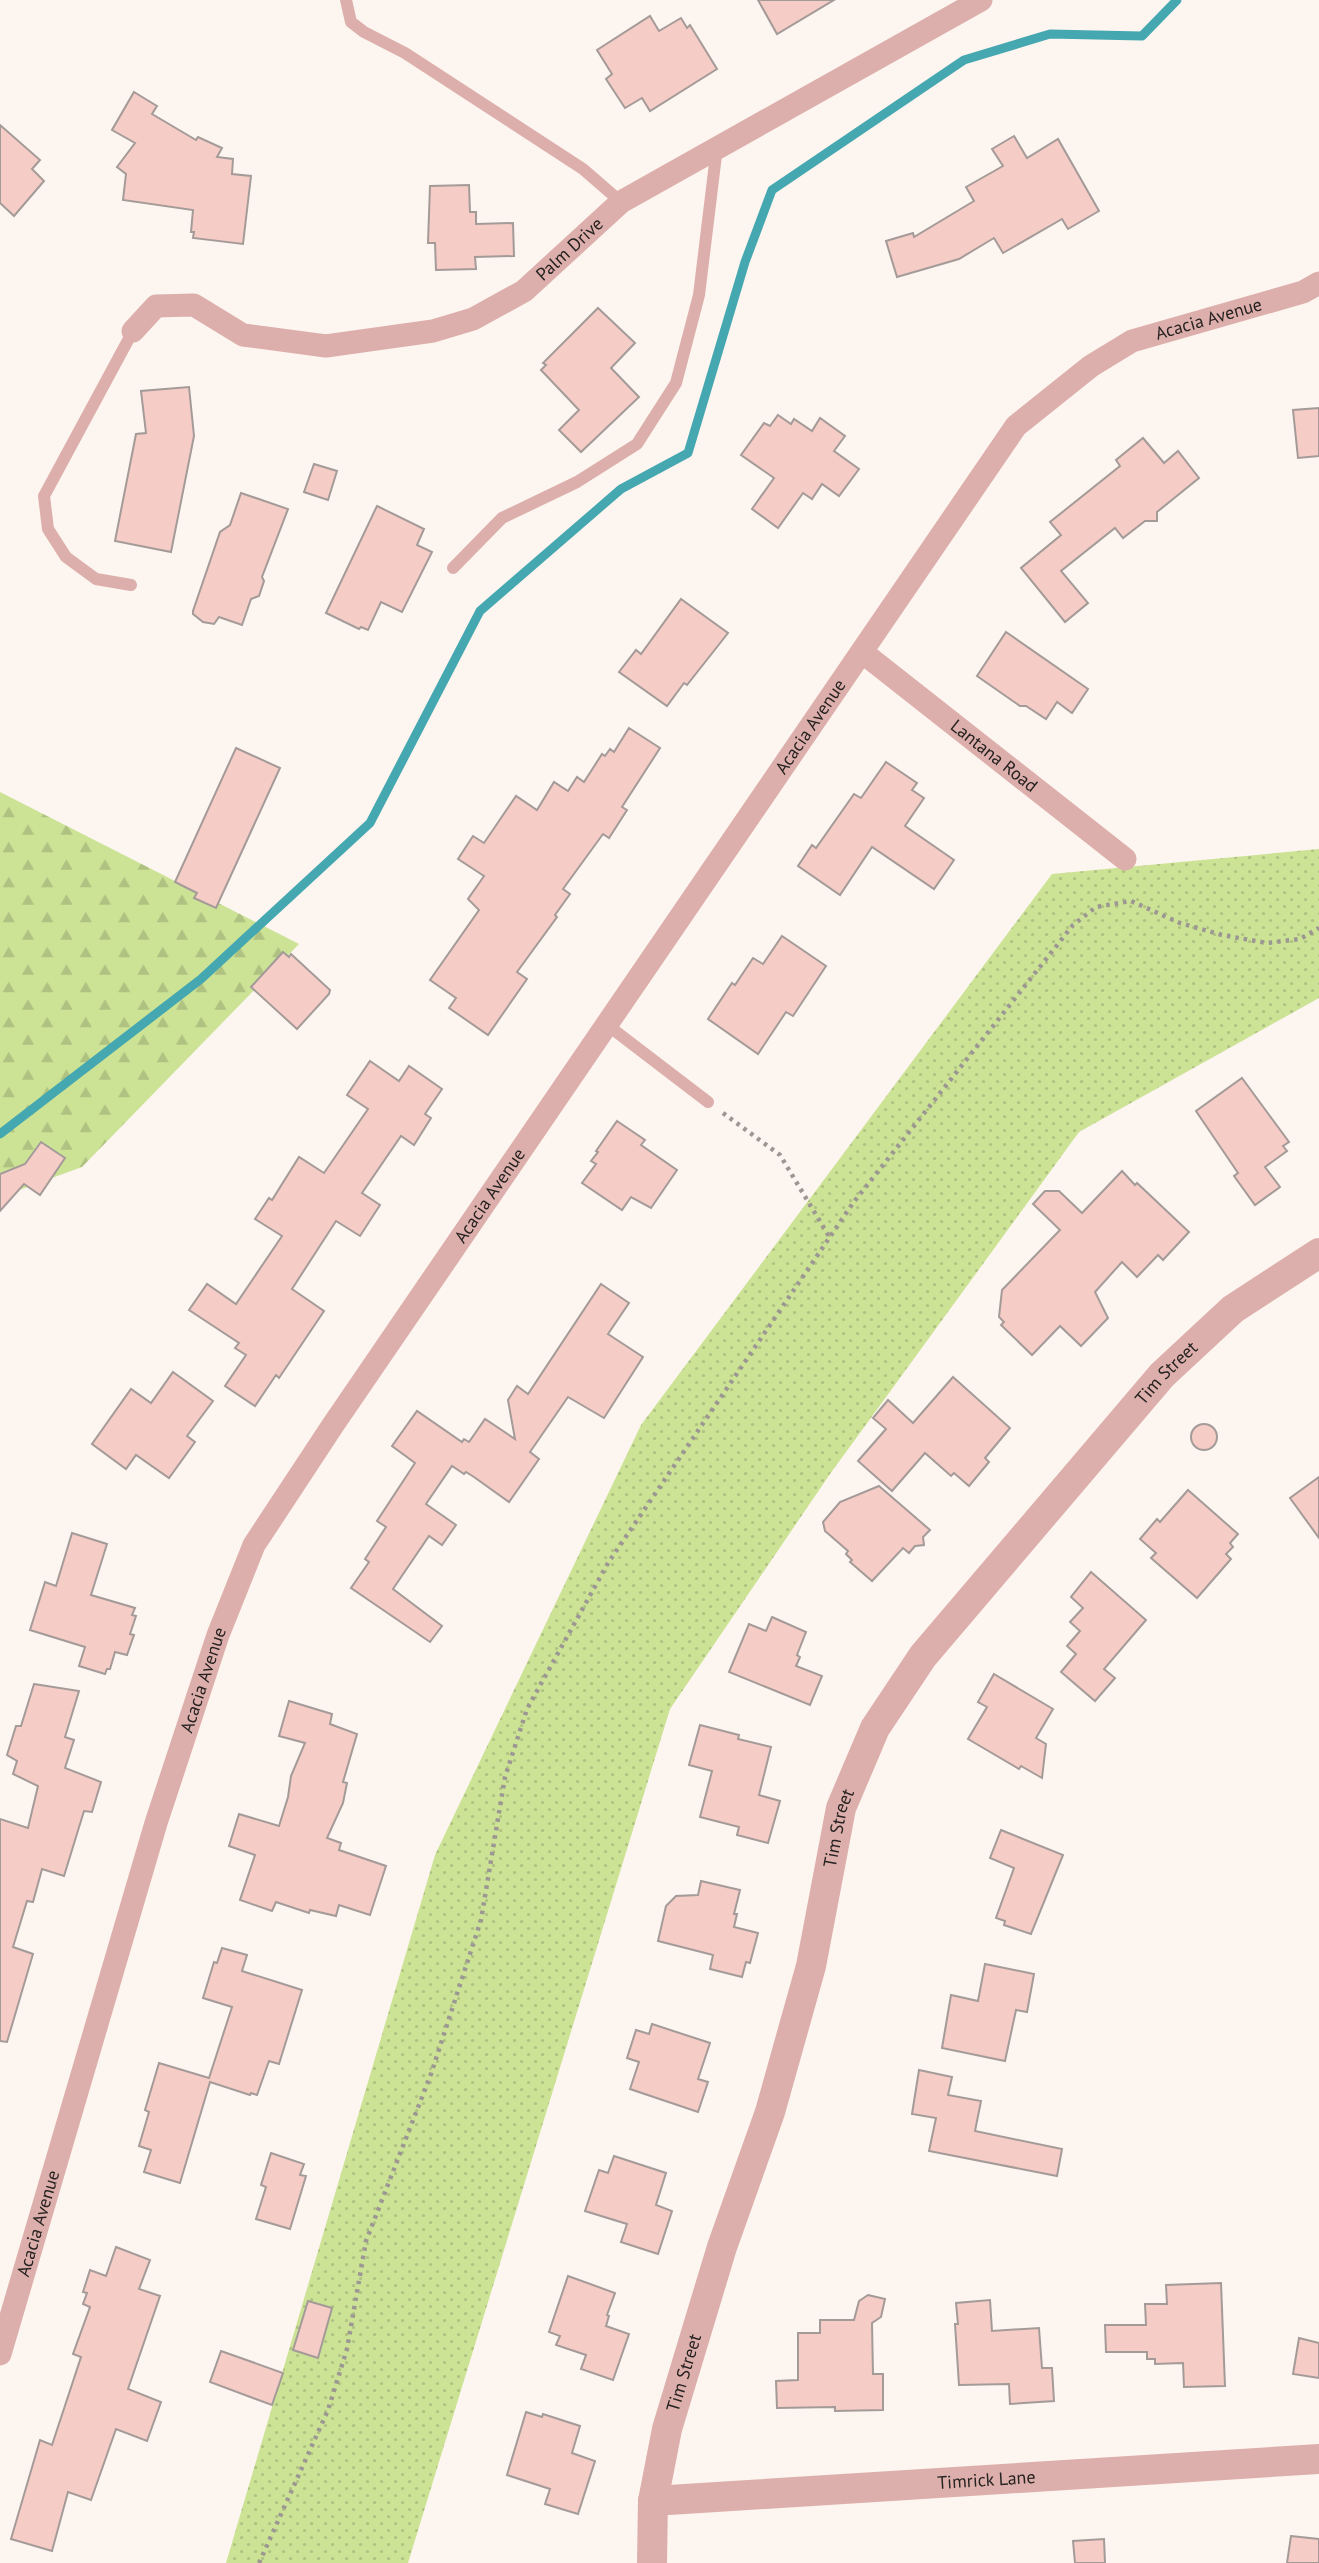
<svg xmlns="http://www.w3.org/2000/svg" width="1319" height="2563" font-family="'PT Sans',sans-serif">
  <defs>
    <pattern id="grass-dots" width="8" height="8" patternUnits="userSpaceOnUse" patternTransform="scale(1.75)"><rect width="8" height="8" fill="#cce396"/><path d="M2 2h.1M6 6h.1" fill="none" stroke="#afc281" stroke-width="1.8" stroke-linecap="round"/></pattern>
    <pattern id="forest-firs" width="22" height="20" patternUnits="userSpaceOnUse" patternTransform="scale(1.75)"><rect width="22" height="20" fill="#cce396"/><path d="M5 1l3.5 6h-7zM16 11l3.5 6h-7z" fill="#afc281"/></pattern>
  </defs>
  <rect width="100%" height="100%" fill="#fdf5ef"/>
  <polygon fill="url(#grass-dots)" points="1319,849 1319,998 1079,1132 830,1474 670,1709 408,2563 226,2563 435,1855 641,1425 1052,874"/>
  <polygon fill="url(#forest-firs)" points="0,792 299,944 82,1167 0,1197"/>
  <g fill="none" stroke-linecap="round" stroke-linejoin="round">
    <polyline stroke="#45a7b0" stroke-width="9" points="0,1134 201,979 370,823 480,611 621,489 688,453 745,262 772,190 964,60 1050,34 1142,36 1177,0"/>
  </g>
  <g fill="#f6ccc6" stroke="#a49b99" stroke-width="2">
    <polygon points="758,0 834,0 777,34"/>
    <polygon points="650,16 659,31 681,18 687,28 690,25 717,69 650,111 642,98 625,108 606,79 612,74 597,50"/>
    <polygon points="134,92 157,106 152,114 196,140 198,137 222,148 217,157 233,159 232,174 251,176 243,244 193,238 194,232 191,232 193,210 123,200 126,174 117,167 135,143 112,130"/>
    <polygon points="0,125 40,160 32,169 44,181 14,216 0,203"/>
    <polygon points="1014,136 1027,158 1058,139 1099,211 1068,229 1062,219 1003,253 994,238 959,259 897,277 886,241 913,233 914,237 974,201 966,187 1003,166 992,149"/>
    <polygon points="469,185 470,212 476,212 476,224 513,223 514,256 475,257 476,269 436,270 435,243 428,243 430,186"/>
    <polygon points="598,308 635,343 611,368 639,397 581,452 559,430 579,410 541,370 546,365 543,363"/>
    <polygon points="189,387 194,436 171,552 115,541 136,434 146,433 141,391"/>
    <polygon points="1319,408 1319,456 1298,458 1293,410"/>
    <polygon points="778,415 791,424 794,419 812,431 820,418 845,436 834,451 859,469 839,496 822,484 812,499 803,493 778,528 752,509 774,478 741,455 764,423 770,426"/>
    <polygon points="1143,438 1164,463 1178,451 1199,478 1157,512 1157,521 1145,521 1123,538 1115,528 1061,571 1088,603 1065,622 1021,568 1061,535 1050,522 1120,466 1116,460"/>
    <polygon points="314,464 337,471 328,500 304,492"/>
    <polygon points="241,493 288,509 262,577 264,581 259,596 251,599 242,625 219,617 214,624 203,622 193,614 193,611 220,532 230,525"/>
    <polygon points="377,506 424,529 417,545 432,552 402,612 381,602 368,630 361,627 359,629 326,613"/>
    <polygon points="681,599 728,633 687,685 684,683 667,706 619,672 636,650 641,654"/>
    <polygon points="1006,632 1088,689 1072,713 1057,702 1046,719 1026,706 1020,706 977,676"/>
    <polygon points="629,728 660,748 622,807 627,810 609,838 603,834 563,889 570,894 555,915 557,917 517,972 527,979 488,1035 449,1008 456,998 430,980 479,910 468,899 484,876 458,859 473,836 484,843 516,796 537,810 554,782 568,791 577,777 584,782 602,754 605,756 610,749 614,752"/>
    <polygon points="236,748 280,768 216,908 194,898 197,893 175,882"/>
    <polygon points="886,762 917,783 912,790 924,798 905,826 954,860 934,889 872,847 840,895 798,866 812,845 816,848 854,794 861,798"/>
    <polygon points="782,936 826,966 793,1016 786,1012 758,1054 708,1019 732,983 735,985 753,958 763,964"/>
    <polygon points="283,952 289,957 291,954 330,990 329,994 297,1029 251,987"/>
    <polygon points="370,1061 399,1081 409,1066 442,1089 425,1114 431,1118 414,1145 401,1136 362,1193 380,1205 360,1236 336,1221 292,1289 324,1311 279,1378 276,1375 255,1406 225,1386 246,1355 235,1348 239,1343 189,1310 207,1284 236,1304 282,1236 255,1219 269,1198 272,1200 299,1157 324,1173 368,1109 347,1095"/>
    <polygon points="1242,1078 1289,1142 1283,1146 1287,1151 1265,1167 1280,1187 1255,1205 1234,1176 1238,1173 1196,1111"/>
    <polygon points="617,1121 645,1140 641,1145 677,1170 651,1208 631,1197 622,1210 582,1183 596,1164 591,1161 598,1152 596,1151"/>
    <polygon points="41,1142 65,1158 40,1195 24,1184 0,1211 0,1174 25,1164"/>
    <polygon points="1122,1171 1135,1185 1137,1183 1189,1232 1163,1260 1158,1255 1137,1277 1122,1262 1095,1292 1108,1318 1081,1346 1060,1326 1032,1355 1001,1325 1004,1322 999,1317 1002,1290 1060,1230 1033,1204 1045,1191 1059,1191 1082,1213"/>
    <polygon points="601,1284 629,1303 608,1334 643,1357 604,1418 568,1397 530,1452 539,1459 509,1502 474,1477 466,1472 464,1474 452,1466 426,1504 456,1525 442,1545 429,1536 393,1589 442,1626 430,1642 351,1588 369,1562 365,1559 386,1527 377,1521 415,1463 392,1446 417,1411 462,1442 464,1439 469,1442 485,1419 515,1439 508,1400 517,1386 528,1394"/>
    <polygon points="173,1372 213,1401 187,1436 195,1442 169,1478 136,1455 126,1469 92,1444 131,1389 151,1403"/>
    <polygon points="953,1377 1010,1428 985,1458 989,1462 969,1486 954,1473 951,1476 925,1453 892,1491 858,1461 886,1429 873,1418 888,1400 913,1423"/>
    <circle cx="1204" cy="1437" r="13"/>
    <polygon points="1319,1477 1319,1538 1290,1498"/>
    <polygon points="879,1486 930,1530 923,1537 924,1545 915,1546 909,1553 903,1548 872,1581 850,1562 852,1560 846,1554 848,1551 825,1531 823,1522 840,1502"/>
    <polygon points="1188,1490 1238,1534 1230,1543 1233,1547 1226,1554 1231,1559 1197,1598 1151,1558 1156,1553 1140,1539 1157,1519 1160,1522"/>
    <polygon points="72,1533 107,1544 91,1595 135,1608 132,1615 136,1616 130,1634 134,1635 127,1655 115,1652 110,1669 107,1669 105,1674 79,1666 85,1647 30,1630 45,1582 56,1586"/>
    <polygon points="1091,1572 1146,1620 1104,1669 1115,1678 1095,1701 1061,1672 1076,1654 1067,1646 1080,1631 1070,1622 1083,1608 1071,1597"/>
    <polygon points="772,1617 806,1632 797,1655 800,1657 796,1666 822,1676 810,1705 729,1672 749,1624 766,1631"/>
    <polygon points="994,1674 1053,1709 1036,1738 1046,1744 1042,1778 1021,1766 1019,1769 968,1739 987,1707 978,1702"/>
    <polygon points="34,1684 79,1691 65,1737 74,1740 65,1768 101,1782 92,1812 84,1811 64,1876 42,1869 33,1902 27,1901 13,1947 33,1954 7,2042 0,2041 0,1819 28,1828 38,1786 13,1774 17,1761 7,1755 16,1726 21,1726"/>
    <polygon points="289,1701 332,1714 330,1724 357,1734 343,1782 347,1783 343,1803 327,1838 341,1843 339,1850 386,1866 370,1915 339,1905 336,1916 310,1910 309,1913 276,1902 272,1911 240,1900 255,1855 229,1846 239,1814 279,1826 288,1797 291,1776 305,1743 279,1736"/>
    <polygon points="700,1725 739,1735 738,1739 771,1747 759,1795 780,1801 768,1843 737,1835 739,1827 700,1817 712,1771 689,1765"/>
    <polygon points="1001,1830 1063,1855 1031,1934 1004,1925 1005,1921 996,1918 1014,1868 990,1858"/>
    <polygon points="701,1881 740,1890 734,1914 737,1914 734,1927 758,1933 750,1963 746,1962 742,1977 710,1969 713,1955 658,1941 666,1906 676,1896 698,1895"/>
    <polygon points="222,1948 247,1955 242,1971 302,1990 279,2064 269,2061 257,2095 251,2093 250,2095 210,2082 180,2183 144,2172 151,2150 139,2146 149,2112 145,2110 159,2063 209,2078 232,2007 203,1998 214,1962 217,1963"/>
    <polygon points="985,1964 1034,1974 1027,2012 1016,2010 1005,2061 942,2048 951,1995 978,2001"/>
    <polygon points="652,2024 710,2043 698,2079 708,2082 698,2112 630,2089 639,2062 627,2058 636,2030 649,2034"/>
    <polygon points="919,2070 952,2077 948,2095 981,2101 975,2131 1062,2149 1057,2176 929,2151 936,2118 912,2114"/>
    <polygon points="271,2153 304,2164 300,2175 306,2176 290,2229 256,2219 266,2187 261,2185"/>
    <polygon points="614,2156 666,2173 656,2205 672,2211 658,2254 621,2242 627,2224 585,2211 599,2170 608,2173"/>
    <polygon points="116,2247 150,2260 139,2289 160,2296 128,2389 161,2402 147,2441 116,2429 91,2500 68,2492 52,2551 11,2539 40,2440 52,2445 81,2357 73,2354 90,2307 83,2304 87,2293 83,2292 90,2270 106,2276"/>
    <polygon points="568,2276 615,2293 607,2315 609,2316 606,2326 629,2334 613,2380 581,2369 586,2355 556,2345 560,2336 549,2332"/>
    <polygon points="1221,2283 1225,2386 1184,2387 1183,2363 1155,2364 1155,2359 1147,2359 1147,2352 1106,2352 1105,2325 1146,2325 1145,2304 1167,2304 1166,2285"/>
    <polygon points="868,2295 885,2299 881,2317 872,2323 873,2374 883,2374 883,2410 835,2411 835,2407 777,2408 776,2381 798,2380 798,2333 820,2333 820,2320 854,2320 859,2301"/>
    <polygon points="990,2300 992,2331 1039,2328 1042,2368 1052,2368 1054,2401 1010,2404 1009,2384 959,2385 955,2324 958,2324 956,2303"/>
    <polygon points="308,2301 332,2308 318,2358 293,2350"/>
    <polygon points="1299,2338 1319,2343 1319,2378 1293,2374"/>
    <polygon points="221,2351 283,2373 272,2405 210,2382"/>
    <polygon points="526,2412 542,2417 543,2414 580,2426 572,2453 595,2461 578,2514 545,2504 550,2489 507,2475"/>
    <polygon points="1291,2536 1319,2539 1319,2563 1287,2563"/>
    <polygon points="1104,2539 1105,2563 1075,2563 1073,2541"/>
  </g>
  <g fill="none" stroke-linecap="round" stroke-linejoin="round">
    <g stroke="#9c9792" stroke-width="4.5" stroke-dasharray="3.5 5" stroke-linecap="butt">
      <polyline points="723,1113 780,1155 830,1238"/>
      <polyline points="259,2563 328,2410 347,2349 366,2241 431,2074 481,1920 505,1777 527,1709 608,1563 853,1203 1073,925 1096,907 1131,901 1180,923 1222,935 1267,943 1300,939 1319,928"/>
    </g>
    <g stroke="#ddafac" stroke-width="12">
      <polyline points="346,0 351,22 364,32 405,53 583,169 621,202"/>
      <polyline points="453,568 502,518 577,482 637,444 676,383 699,295 717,147"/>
      <polyline points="131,585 96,579 66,557 48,529 44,496 133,331"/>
      <polyline points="606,1024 708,1102"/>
    </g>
    <g stroke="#ddafac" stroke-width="23">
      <path id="s1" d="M133 331 156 306 194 305 243 335 326 346 433 331 473 319 524 291 621 202 981 0"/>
      <path id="s2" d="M862 652 1125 859"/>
      <path id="s3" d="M0 2354 156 1823 218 1635 254 1545 333 1425 1016 426 1091 366 1132 341 1303 292 1319 283"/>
    </g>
    <g stroke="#ddafac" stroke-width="30">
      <path id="s4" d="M653 2501 1319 2459"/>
      <path id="s5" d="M652 2563 653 2501 667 2429 722 2247 770 2112 811 1966 841 1808 875 1728 923 1656 1162 1375 1233 1309 1319 1253"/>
    </g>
  </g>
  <g text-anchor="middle" stroke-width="6" stroke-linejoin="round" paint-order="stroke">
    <g font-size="18" fill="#252220" stroke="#fdf5ef">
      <text dy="6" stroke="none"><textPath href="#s1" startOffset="483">Palm Drive</textPath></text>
      <text dy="6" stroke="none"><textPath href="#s3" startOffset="2426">Acacia Avenue</textPath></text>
      <text dy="6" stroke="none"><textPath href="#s3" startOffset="1838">Acacia Avenue</textPath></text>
      <text dy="6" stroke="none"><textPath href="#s2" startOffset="168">Lantana Road</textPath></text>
      <text dy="6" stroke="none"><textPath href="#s3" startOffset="1270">Acacia Avenue</textPath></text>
      <text dy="6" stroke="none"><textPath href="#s5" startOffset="1328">Tim Street</textPath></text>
      <text dy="6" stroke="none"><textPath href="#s3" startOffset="704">Acacia Avenue</textPath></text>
      <text dy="6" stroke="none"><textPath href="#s5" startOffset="761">Tim Street</textPath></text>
      <text dy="6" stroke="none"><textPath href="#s3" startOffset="136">Acacia Avenue</textPath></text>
      <text dy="6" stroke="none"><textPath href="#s5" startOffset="194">Tim Street</textPath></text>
      <text dy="6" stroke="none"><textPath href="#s4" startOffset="334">Timrick Lane</textPath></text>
    </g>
  </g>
</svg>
